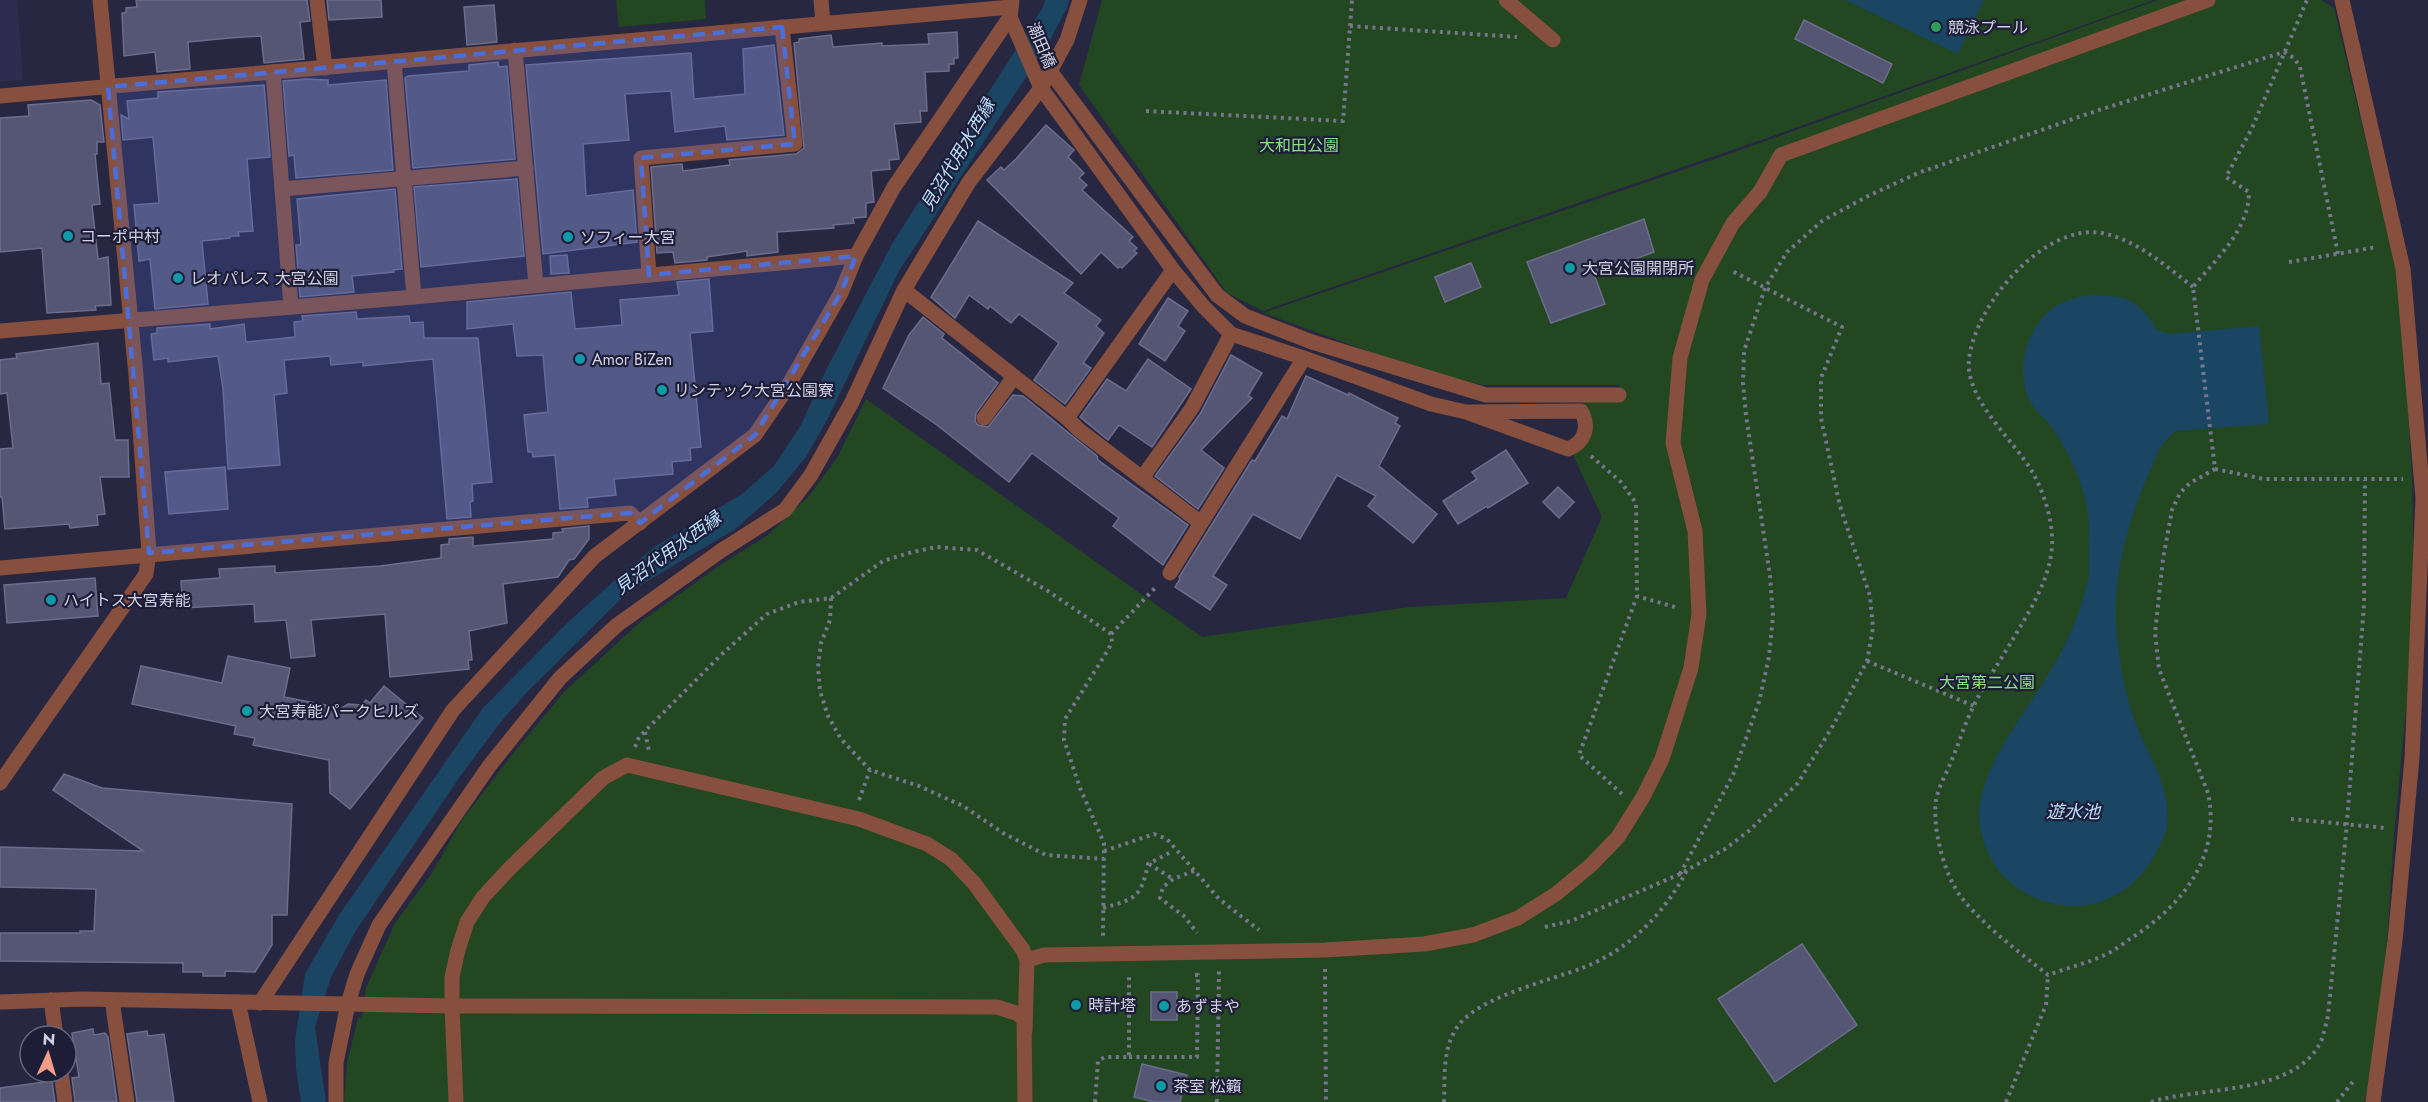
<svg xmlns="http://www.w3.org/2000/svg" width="2428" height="1102" font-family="Jost,'Noto Sans JP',sans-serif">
  <rect width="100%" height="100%" fill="#282742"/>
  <polygon fill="#2f2d4f" points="0,0 17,0 23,80 0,81"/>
  <g fill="#224721">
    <polygon points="616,0 705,0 706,19 619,27"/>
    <polygon points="1102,0 2154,0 1767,138 1263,311 1227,293 1079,85"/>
    <path d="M2158 0H2321L2334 8 2401 287 2412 478 2414 575 2407 698 2394 836 2380 1048 2364 1102H344L347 1063 358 1018 362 1016 366 988 395 923 432 873 462 820 511 756 565 691 639 623 720 565 768 535 809 496 837 458 866 399 1202 637 1409 607 1566 598 1602 517 1573 455C1591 435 1601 427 1583 402H1619V385H1483L1423 371 1263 313 1732 153Z"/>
  </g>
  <g fill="#1a4664">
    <polygon points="1045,0 1069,0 1067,8 1049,42 899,271 827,420 806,457 776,493 734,530 627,593 530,689 499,724 459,778 355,932 331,977 315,1027 326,1102 301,1102 296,1068 295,1041 305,974 339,915 483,708 567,623 623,573 656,546 742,494 774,466 801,425 826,370 892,244 1043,7"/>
    <polygon points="1845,0 1984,0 1958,54"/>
    <path d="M2091 295C2127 296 2137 298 2157 330L2170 334 2259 326 2269 424 2175 431C2171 436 2166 440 2162 445 2157 452 2154 461 2151 469 2129 516 2113 574 2116 626 2118 654 2123 683 2131 710 2143 750 2172 782 2167 826 2165 837 2159 847 2154 856 2133 894 2093 914 2051 903 2026 897 2002 881 1990 857 1984 845 1979 828 1979 814 1980 767 2028 709 2051 670 2068 642 2081 611 2088 580 2090 571 2089 562 2089 554 2090 519 2088 497 2073 465 2067 452 2059 437 2051 426 2044 418 2035 410 2030 401 2014 370 2027 327 2054 307 2065 300 2078 297 2091 295Z"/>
  </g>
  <g fill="#555574" stroke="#6c6c8c" stroke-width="1.5">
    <polygon points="136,0 307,0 310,21 300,22 304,59 264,63 261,36 230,38 188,42 190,69 157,72 155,52 124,56 122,13 126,13 126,8 137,7"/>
    <polygon points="327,0 381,0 382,17 329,20"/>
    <polygon points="494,5 497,42 467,45 464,7"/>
    <polygon points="1804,20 1892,64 1883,83 1795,39"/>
    <polygon points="957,32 958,58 954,58 954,64 949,64 949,71 925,72 927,111 920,111 921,122 894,124 899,159 889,160 890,169 871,171 874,202 866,203 866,217 853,218 854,223 833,225 834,228 777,232 778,252 747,256 747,251 707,257 707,260 675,263 673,252 657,253 651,167 682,164 683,171 730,165 729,160 796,154 804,148 794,43 799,42 799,39 831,35 833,47 882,43 882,46 929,44 928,34"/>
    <polygon points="774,45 784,135 727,140 725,126 675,132 671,91 625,94 629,140 583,144 586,196 633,190 637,242 543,254 526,65 691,53 694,99 745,94 743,49"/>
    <polygon points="498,62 499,67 507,66 515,159 413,168 405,78 408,76 469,71 469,65"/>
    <polygon points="306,79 328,80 328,85 386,80 393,170 296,178 294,155 289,156 283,81"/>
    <polygon points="264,85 270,157 247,159 253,231 238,232 239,236 230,236 230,238 202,241 208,304 155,309 150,259 139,261 134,205 159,203 153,137 123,140 121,115 129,119 127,101 158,98 158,92"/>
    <polygon points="91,100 100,105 104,142 97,142 97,154 95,154 100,204 92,205 98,259 108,257 111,305 95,306 96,310 47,313 42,248 0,252 0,118 29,116 28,105"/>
    <polygon points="1046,125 1074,150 1068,157 1084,173 1079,178 1087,185 1082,190 1133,237 1129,241 1137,248 1134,251 1137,253 1122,268 1120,266 1118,268 1101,252 1081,274 987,180 1001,167 1004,170 1016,159"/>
    <polygon points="517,179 524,256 421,267 414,187"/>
    <polygon points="395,189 402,269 393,270 394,272 352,276 354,292 300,297 296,245 301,245 297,199"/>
    <polygon points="1644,219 1654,252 1594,274 1605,304 1551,323 1527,262"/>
    <polygon points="978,221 1073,283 1064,293 1101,320 1096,326 1104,333 1083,363 1091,368 1065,404 1034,380 1059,343 1019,314 1011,323 990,306 988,309 969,295 955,318 931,297"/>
    <polygon points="567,255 569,273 551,274 550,256"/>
    <polygon points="1471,263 1481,287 1445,302 1435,277"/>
    <polygon points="709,279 713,331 690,333 701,447 690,448 691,460 672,462 673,474 614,479 616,495 587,498 588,507 560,509 555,455 533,457 532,452 528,452 524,415 548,412 543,355 517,356 513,324 467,329 467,302 571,292 575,329 622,325 620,300 679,295 677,282"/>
    <polygon points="1168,298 1188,311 1178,326 1185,331 1165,361 1139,344"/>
    <polygon points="356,312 357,319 409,316 410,323 423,322 424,338 478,338 492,482 472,484 473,501 470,502 471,517 447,519 433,359 363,366 363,362 331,365 330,356 284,360 287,393 274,395 280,465 228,469 223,389 218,356 168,362 168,358 154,360 151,334 157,333 157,328 210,324 210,329 244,324 246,342 295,337 294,322 303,321 302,316"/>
    <polygon points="923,317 944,334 942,338 998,383 976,413 975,421 978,425 988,427 1013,395 1023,396 1097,456 1098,460 1188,525 1163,565 1113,526 1119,518 1032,453 1009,482 937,425 883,388 909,335"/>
    <polygon points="98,343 101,384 109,383 115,440 128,440 129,477 100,477 105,514 97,515 98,525 70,528 69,524 5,529 2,497 0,497 0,449 13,448 7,393 0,394 0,360 17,358 16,354"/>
    <polygon points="1231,355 1262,373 1248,396 1252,398 1201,450 1224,468 1198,509 1155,476 1200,414"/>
    <polygon points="1148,359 1191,389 1152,447 1119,425 1108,440 1080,417 1107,379 1126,391"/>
    <polygon points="1306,376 1348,395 1349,393 1398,418 1395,423 1400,426 1379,466 1437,514 1413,543 1368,506 1376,496 1337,475 1300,539 1253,514 1213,576 1227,585 1210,610 1175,587 1180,579 1179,577 1252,460 1255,461 1282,416 1287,419"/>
    <polygon points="1506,450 1528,483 1488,508 1487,506 1458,524 1443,501 1477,479 1472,472"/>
    <polygon points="225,467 228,509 169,514 165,472"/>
    <polygon points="1558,487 1574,502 1559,518 1543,502"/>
    <polygon points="589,526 589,539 574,559 569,560 558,577 503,584 507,623 469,631 472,660 468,660 469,669 390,677 385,614 311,620 315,656 291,658 286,620 255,622 254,604 183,608 181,581 220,578 219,569 275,566 275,573 380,566 441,558 441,545 449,544 449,539 473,537 473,546 553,539 553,533 563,532 562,529"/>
    <polygon points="95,578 98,616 7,623 4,585"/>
    <polygon points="228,656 290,668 284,697 331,706 337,711 348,704 362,705 366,700 370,703 384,686 423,718 350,809 330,793 329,760 253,745 255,738 234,734 236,726 132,704 141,666 222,683"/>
    <polygon points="64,774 102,788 292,804 287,915 272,915 272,945 255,972 225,971 225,976 203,976 203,972 183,972 183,963 0,961 0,933 80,933 80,931 94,931 96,889 0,887 0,847 143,851 53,790"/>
    <polygon points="1802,944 1857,1025 1775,1082 1718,999"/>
    <rect x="1151" y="992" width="26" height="28"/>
    <polygon points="93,1029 94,1035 105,1033 108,1037 117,1102 75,1102 72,1078 79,1077 72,1033"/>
    <polygon points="147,1031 148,1036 164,1034 174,1102 137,1102 127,1034"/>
    <polygon points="1142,1064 1187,1075 1180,1102 1154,1102 1134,1097"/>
    <polygon points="52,1081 55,1102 0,1102 0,1088"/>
  </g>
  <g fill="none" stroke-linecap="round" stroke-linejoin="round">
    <g stroke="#76768d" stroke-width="4" stroke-dasharray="3 4.5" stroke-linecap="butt">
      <polyline points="1350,26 1517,37"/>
      <polyline points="1146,111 1343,121 1352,0"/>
      <polyline points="2289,262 2377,247"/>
      <path d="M2193 287C2166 266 2137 240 2102 233 2043 223 1974 306 1969 360 1965 400 2015 441 2033 473 2043 491 2051 515 2052 536 2054 574 2031 608 2013 639 2000 661 1985 683 1974 705 1965 723 1959 743 1951 762 1946 774 1938 788 1936 800 1932 828 1944 874 1961 897 1985 927 2018 951 2048 975 2067 968 2087 963 2105 955 2116 950 2126 941 2136 935 2185 902 2221 855 2208 793L2159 669 2155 633 2163 559 2172 510 2180 493 2190 483 2215 469 2193 287C2216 259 2249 230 2249 192L2226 177 2252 128 2307 0"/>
      <polyline points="1591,456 1621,482 1636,503 1637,596 1678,608"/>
      <polyline points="2215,469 2264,479 2403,479"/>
      <polyline points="831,598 830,620 821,643 818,667 820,691 828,716 841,739 870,770 919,786 963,806 1003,833 1046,855 1104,859"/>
      <polyline points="1111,634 1156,587"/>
      <polyline points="1867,661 1974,706"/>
      <polyline points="645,732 649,751"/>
      <polyline points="635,747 639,737 722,654 767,614 799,602 831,598 883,561 909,553 936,547 977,550 1048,591 1111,634 1112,642 1108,650 1065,719 1064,740 1080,788 1104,843 1103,936"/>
      <polyline points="1622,794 1579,755 1637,596"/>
      <polyline points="859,800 870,770"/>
      <polyline points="2291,819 2386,828"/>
      <polyline points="1104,851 1154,834 1167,839 1219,899 1259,930"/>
      <polyline points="1149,864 1173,879"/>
      <polyline points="1194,871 1173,879 1163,887 1160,898 1185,917 1197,933"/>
      <polyline points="1680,874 1733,775 1759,702 1769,657 1773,616 1770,576 1746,415 1743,383 1744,351 1765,288 1787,252 1822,221 1868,196 1918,173 2096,111 2284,52 2294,58 2300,67 2338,254"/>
      <path d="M1103 908C1135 899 1141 898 1148 864L1171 852"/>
      <polyline points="1545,927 1571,921 1680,874 1725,849 1750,830 1798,783 1834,724 1867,661 1873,628 1870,596 1840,506 1821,418 1821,378 1842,327 1730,270"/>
      <polyline points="1325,969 1326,1102"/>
      <polyline points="1129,1057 1197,1057 1198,975 1193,975"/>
      <polyline points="1095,1102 1098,1061 1105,1057 1129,1057 1129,974"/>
      <polyline points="1217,1102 1219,970"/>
      <path d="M1444 1102C1445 1077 1442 1048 1458 1026 1479 997 1548 981 1582 968 1628 951 1665 913 1687 870"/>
      <polyline points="2006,1102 2046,1005 2048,975"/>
      <path d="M2151 1102C2201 1086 2298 1096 2322 1039 2324 1032 2326 1024 2328 1016L2346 834 2364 605 2365 480"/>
      <polyline points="2337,1102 2355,1079"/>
    </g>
    <g stroke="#874f3d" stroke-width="15">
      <polyline points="1506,0 1553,40"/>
      <polyline points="1041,88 1173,270 1203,306 1231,334 1304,358 1170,573"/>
      <polyline points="904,290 1067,418 1173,270"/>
      <path d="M1304 358 1431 404 1466 412 1581 411C1590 427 1585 442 1568 449L1466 412"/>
      <polyline points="984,418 1014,377"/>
      <polyline points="1067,418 1079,430 1201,523"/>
      <polyline points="452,1006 452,977 458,950 467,922 483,897 510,868 603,778 627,765 859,819 927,844 951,859 974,883 1023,950 1027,960 1025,1031"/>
      <polyline points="336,1102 336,1063 348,1004 357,974 379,925 490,765 560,678 617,625 722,550 785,510 811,475 852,402"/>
      <polyline points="456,1102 452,1006 997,1007 1019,1014 1024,1021 1025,1102"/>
    </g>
    <g stroke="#874f3d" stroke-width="15">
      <polyline points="317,0 325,68"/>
      <polyline points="821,0 823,23"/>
      <polyline points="2342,0 2403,269 2423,498 2412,758 2395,941 2373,1102"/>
      <polyline points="1010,17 1041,88"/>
      <polyline points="515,50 536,285"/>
      <polyline points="394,61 414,297"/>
      <polyline points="1050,71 1217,295 1245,316 1312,342 1486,395 1619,395"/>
      <polyline points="273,72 291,307"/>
      <polyline points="0,96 1011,7"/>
      <polyline points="282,189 526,168"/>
      <polyline points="649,275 641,158 795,144 782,27"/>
      <polyline points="0,331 414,297 856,256"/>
      <polyline points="852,402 904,290 969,182 1041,88 1067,40 1080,0"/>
      <polyline points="1142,478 1192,408 1231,334"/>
      <polyline points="0,568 630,513 640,523"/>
      <polyline points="0,783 146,574 149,553 136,375 100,0"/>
      <polyline points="1027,960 1044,955 1325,950 1424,944 1473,935 1518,918 1556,894 1591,865 1618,837 1643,797 1662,759 1691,668 1699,614 1695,531 1673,443 1680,358 1702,280 1733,223 1760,192 1781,155 2208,0"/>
      <polyline points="51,1000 56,1036"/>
      <polyline points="112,1000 127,1102"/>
      <polyline points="0,1002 82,999 452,1006"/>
      <polyline points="238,1002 260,1102"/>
      <polyline points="260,1003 453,710 595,556 755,435 785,391 841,293 856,256 894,187 1010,17 1012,0"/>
      <polyline points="61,1072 65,1102"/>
    </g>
  </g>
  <path fill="#4a6fdb" fill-opacity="0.2" stroke="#4a6fdb" stroke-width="4.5" stroke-dasharray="12 8" stroke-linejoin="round" d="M782 27 795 144 641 158 649 275 856 256 841 293 755 435 640 523 630 513 149 553 108 87Z"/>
  <circle fill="#2e9e5b" stroke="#1e1d37" stroke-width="2" cx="1936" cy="27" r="6"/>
  <g fill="#0f9aa8" stroke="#1e1d37" stroke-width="2">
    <circle cx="68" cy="236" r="6"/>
    <circle cx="568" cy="237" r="6"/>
    <circle cx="1570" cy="268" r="6"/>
    <circle cx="178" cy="278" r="6"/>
    <circle cx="580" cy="359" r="6"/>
    <circle cx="662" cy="390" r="6"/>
    <circle cx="51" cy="600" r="6"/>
    <circle cx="247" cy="711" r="6"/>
    <circle cx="1076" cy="1005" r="6"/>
    <circle cx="1164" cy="1006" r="6"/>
    <circle cx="1161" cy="1086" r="6"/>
  </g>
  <g text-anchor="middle" stroke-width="4.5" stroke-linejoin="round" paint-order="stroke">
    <g font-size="16" fill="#d1d1e3" stroke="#1e1d37" text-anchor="start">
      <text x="1948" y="33">競泳プール</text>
      <text x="80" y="242">コーポ中村</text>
      <text x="580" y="243">ソフィー大宮</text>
      <text x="1582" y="274">大宮公園開閉所</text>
      <text x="190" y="284">レオパレス 大宮公園</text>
      <text x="592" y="365">Amor BiZen</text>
      <text x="674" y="396">リンテック大宮公園寮</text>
      <text x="63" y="606">ハイトス大宮寿能</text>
      <text x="259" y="717">大宮寿能パークヒルズ</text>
      <text x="1088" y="1011">時計塔</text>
      <text x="1176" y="1012">あずまや</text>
      <text x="1173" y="1092">茶室 松籟</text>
    </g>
    <g font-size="16" fill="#d1d1e3" stroke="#1e1d37">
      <text transform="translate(1042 45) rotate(67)" y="6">潮田橋</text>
    </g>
    <g font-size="16" fill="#8ae087" stroke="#1e1d37">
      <text x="1299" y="151">大和田公園</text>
      <text x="1987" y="688">大宮第二公園</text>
    </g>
    <g font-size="18" font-style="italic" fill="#b8defd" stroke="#1e1d37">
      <text transform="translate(958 155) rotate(-59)" y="6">見沼代用水西縁</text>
      <text transform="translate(668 553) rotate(-36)" y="6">見沼代用水西縁</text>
      <text x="2073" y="818">遊水池</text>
    </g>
  </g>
  <g transform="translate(48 1054) rotate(4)"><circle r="28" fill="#1e1d37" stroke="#66657c" stroke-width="1.5"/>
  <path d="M0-4.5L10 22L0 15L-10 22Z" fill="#f49e86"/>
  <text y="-9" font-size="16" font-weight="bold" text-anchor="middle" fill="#d1d1e3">N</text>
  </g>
</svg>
